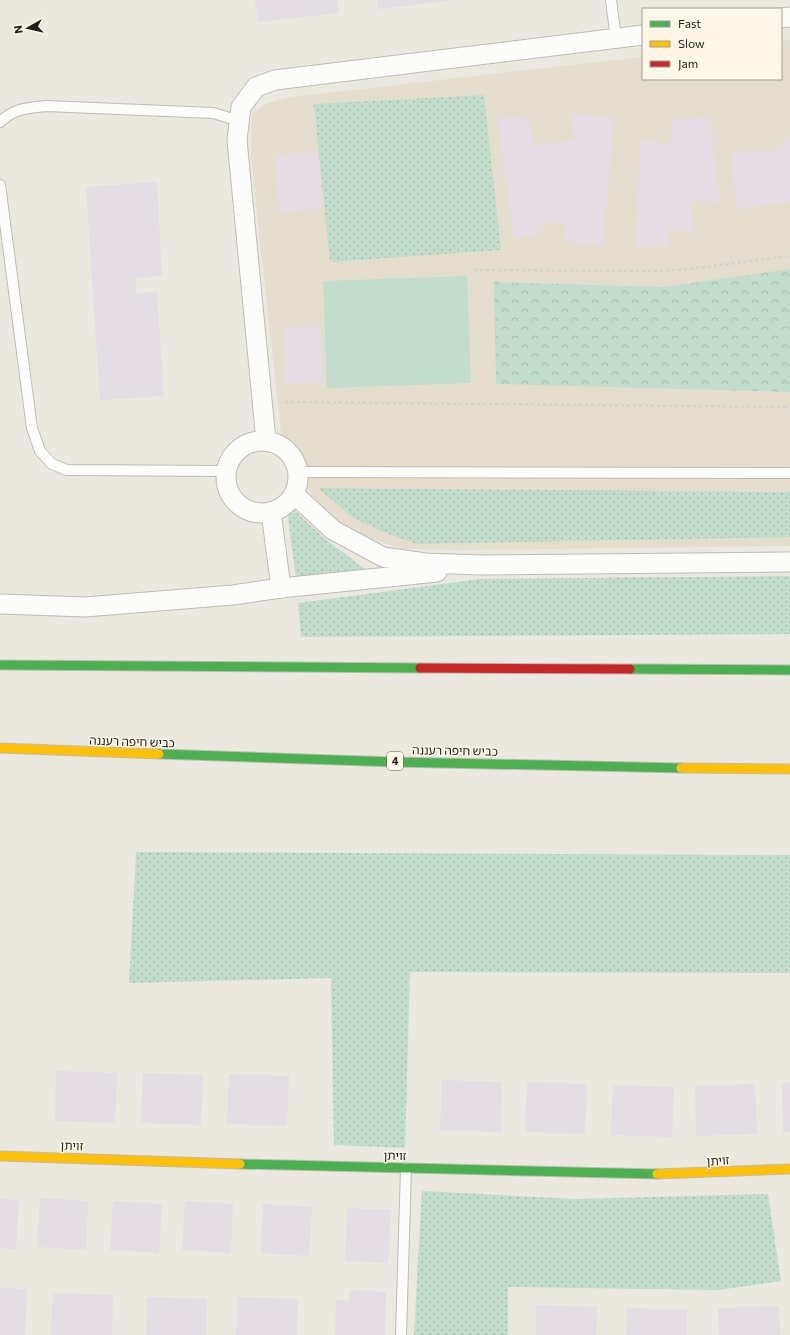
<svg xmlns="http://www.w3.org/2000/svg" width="790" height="1335" font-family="Commissioner,'Noto Sans Hebrew',sans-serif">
  <defs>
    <pattern id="grass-dots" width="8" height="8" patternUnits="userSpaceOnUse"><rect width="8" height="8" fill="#c2ddcb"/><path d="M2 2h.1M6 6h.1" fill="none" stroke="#a6bdae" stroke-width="1.8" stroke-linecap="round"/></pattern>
    <pattern id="park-crowns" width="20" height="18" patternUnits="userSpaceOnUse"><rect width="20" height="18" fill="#c2ddcb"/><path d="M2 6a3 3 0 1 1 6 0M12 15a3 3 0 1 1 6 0" fill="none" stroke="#a6bdae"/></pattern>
  </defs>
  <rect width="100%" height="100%" fill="#ebe8df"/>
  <polygon fill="#e5dece" points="790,40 790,546 463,550 401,549 341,527 308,490 282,443 251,157 252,114 267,103 291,97 643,57 643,79 781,79 781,41"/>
  <g fill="url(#grass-dots)">
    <polygon points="484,95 501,250 330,262 314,104"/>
    <polygon points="318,488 790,492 790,537 417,544 386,533 355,519"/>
    <polygon points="286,502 324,538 369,572 296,579"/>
    <polygon points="790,576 790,634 301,637 298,603 480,579"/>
    <polygon points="136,852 790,855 790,973 410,972 405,1148 334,1145 331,978 129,983"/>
    <polygon points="422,1191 577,1199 768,1194 781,1281 719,1290 508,1287 508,1335 414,1335"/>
  </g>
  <polygon fill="url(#park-crowns)" points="790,269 790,392 496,384 494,282 663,287"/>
  <polygon fill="#c2ddcb" points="467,276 471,383 327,388 323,281"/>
  <g fill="#e4dde4">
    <polygon points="255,0 337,0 339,13 258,22"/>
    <polygon points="377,0 449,0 449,1 378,9"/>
    <polygon points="571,114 614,117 603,246 563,241 567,223 539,222 544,232 514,239 497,117 528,118 535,146 575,140"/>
    <polygon points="710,117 720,203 690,201 693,233 668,229 667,247 636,246 640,138 670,145 672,119"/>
    <polygon points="790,135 790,202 737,209 730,154 778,149"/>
    <polygon points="318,152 322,209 279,212 275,155"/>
    <polygon points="157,182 162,276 136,278 136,293 157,292 164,396 100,400 86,187"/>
    <polygon points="320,326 323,382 285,384 282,328"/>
    <polygon points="56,1071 117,1073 115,1123 55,1121"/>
    <polygon points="143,1073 203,1075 201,1125 141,1123"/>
    <polygon points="229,1074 289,1076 287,1126 227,1124"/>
    <polygon points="442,1080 502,1082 501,1132 440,1130"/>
    <polygon points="527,1082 587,1084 585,1134 525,1132"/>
    <polygon points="782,1083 790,1083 790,1132 783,1133"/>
    <polygon points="755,1084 757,1134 696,1136 695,1086"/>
    <polygon points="613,1085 674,1087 672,1137 611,1135"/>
    <polygon points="40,1198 88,1201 86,1250 37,1247"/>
    <polygon points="0,1199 19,1200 16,1249 0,1248"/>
    <polygon points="113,1201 162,1204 159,1253 110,1250"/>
    <polygon points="185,1201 233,1204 231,1253 182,1250"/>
    <polygon points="263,1204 312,1207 309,1256 261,1253"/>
    <polygon points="347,1208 391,1210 388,1263 345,1261"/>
    <polygon points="0,1288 27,1289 25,1335 0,1335"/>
    <polygon points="350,1290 386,1292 385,1335 335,1335 336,1300 349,1301"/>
    <polygon points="53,1293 113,1295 112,1335 51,1335"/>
    <polygon points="147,1297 207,1299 206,1335 146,1335"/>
    <polygon points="238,1297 298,1299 297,1335 236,1335"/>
    <polygon points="536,1305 597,1307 596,1335 536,1335"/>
    <polygon points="779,1306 780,1335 719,1335 718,1308"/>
    <polygon points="627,1308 687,1310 687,1335 626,1335"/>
  </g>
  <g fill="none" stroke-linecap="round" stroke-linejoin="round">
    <g stroke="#bdbbb4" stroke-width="12">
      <g id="lane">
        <polyline points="611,0 616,39"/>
        <path d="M0 122C15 108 27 108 46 106L213 113 240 121"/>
        <polyline points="0,185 32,428 40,451 52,464 67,470 226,471"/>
        <polyline points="298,472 790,473"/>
        <polyline points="401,1335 406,1168"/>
      </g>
    </g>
    <g stroke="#bdbbb4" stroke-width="21">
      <g id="street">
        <polyline points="781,18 790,17"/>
        <circle cx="262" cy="477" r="36"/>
        <polyline points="266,441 237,140 241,107 256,87 275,80 643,35"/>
        <polyline points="294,494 333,530 383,557 425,563 481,565 790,562"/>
        <polyline points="271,512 281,588"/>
        <polyline points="0,604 85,607 233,595 281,588 437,572"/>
      </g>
    </g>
    <g stroke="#bdbbb4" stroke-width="11">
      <g id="fast">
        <polyline points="0,665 420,668"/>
        <polyline points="630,669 790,670"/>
        <polyline points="159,754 395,762 681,768"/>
        <polyline points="240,1164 657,1174"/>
      </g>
    </g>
    <g stroke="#bdbbb4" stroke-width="11">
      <g id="slow">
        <polyline points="0,748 159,754"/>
        <polyline points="681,768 790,769"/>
        <polyline points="0,1156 240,1164"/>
        <polyline points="657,1174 790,1169"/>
      </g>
    </g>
    <g stroke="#bdbbb4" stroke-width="11">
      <polyline id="jam" points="420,668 630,669"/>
    </g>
    <g stroke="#d3d2d0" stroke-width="2.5" stroke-dasharray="3 3" stroke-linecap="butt">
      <polyline points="474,270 655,271 689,269 790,256"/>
      <polyline points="285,402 790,407"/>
    </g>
    <use href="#lane" stroke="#fcfcfa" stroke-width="10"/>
    <use href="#street" stroke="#fcfcfa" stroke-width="19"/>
    <use href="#fast" stroke="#4caf50" stroke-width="9"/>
    <use href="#slow" stroke="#ffc107" stroke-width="9"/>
    <use href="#jam" stroke="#c62828" stroke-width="9"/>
  </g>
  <g text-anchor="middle" stroke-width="3" stroke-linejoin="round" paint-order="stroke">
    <rect fill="#fef7e7" stroke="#615e55" stroke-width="1" x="387" y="752" width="16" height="18" rx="3"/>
    <g font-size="11" font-weight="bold" fill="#1e1c16">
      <text x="395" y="765">4</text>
    </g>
    <g font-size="12" fill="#1e1c16" stroke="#fef7e7">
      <text transform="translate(132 742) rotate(2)" y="4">כביש חיפה רעננה</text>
      <text transform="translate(455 751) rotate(1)" y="4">כביש חיפה רעננה</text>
      <text transform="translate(72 1146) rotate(2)" y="4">זויתן</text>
      <text transform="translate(395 1156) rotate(1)" y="4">זויתן</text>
      <text transform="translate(718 1161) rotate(-3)" y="4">זויתן</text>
    </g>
  </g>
  <rect x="642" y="8" width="140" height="72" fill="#fef7e7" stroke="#a49f93"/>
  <rect x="650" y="21" width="20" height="6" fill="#4caf50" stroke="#a49f93"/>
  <text x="678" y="28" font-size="12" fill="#1e1c16">Fast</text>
  <rect x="650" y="41" width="20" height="6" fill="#ffc107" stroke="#a49f93"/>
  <text x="678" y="48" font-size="12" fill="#1e1c16">Slow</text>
  <rect x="650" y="61" width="20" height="6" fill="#c62828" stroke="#a49f93"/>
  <text x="678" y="68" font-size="12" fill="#1e1c16">Jam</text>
  <g transform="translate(28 28) rotate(262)" stroke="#fef7e7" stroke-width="3" paint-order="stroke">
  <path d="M0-3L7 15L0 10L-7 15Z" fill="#1e1c16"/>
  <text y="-6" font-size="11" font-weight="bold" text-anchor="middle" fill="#1e1c16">N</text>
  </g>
</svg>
